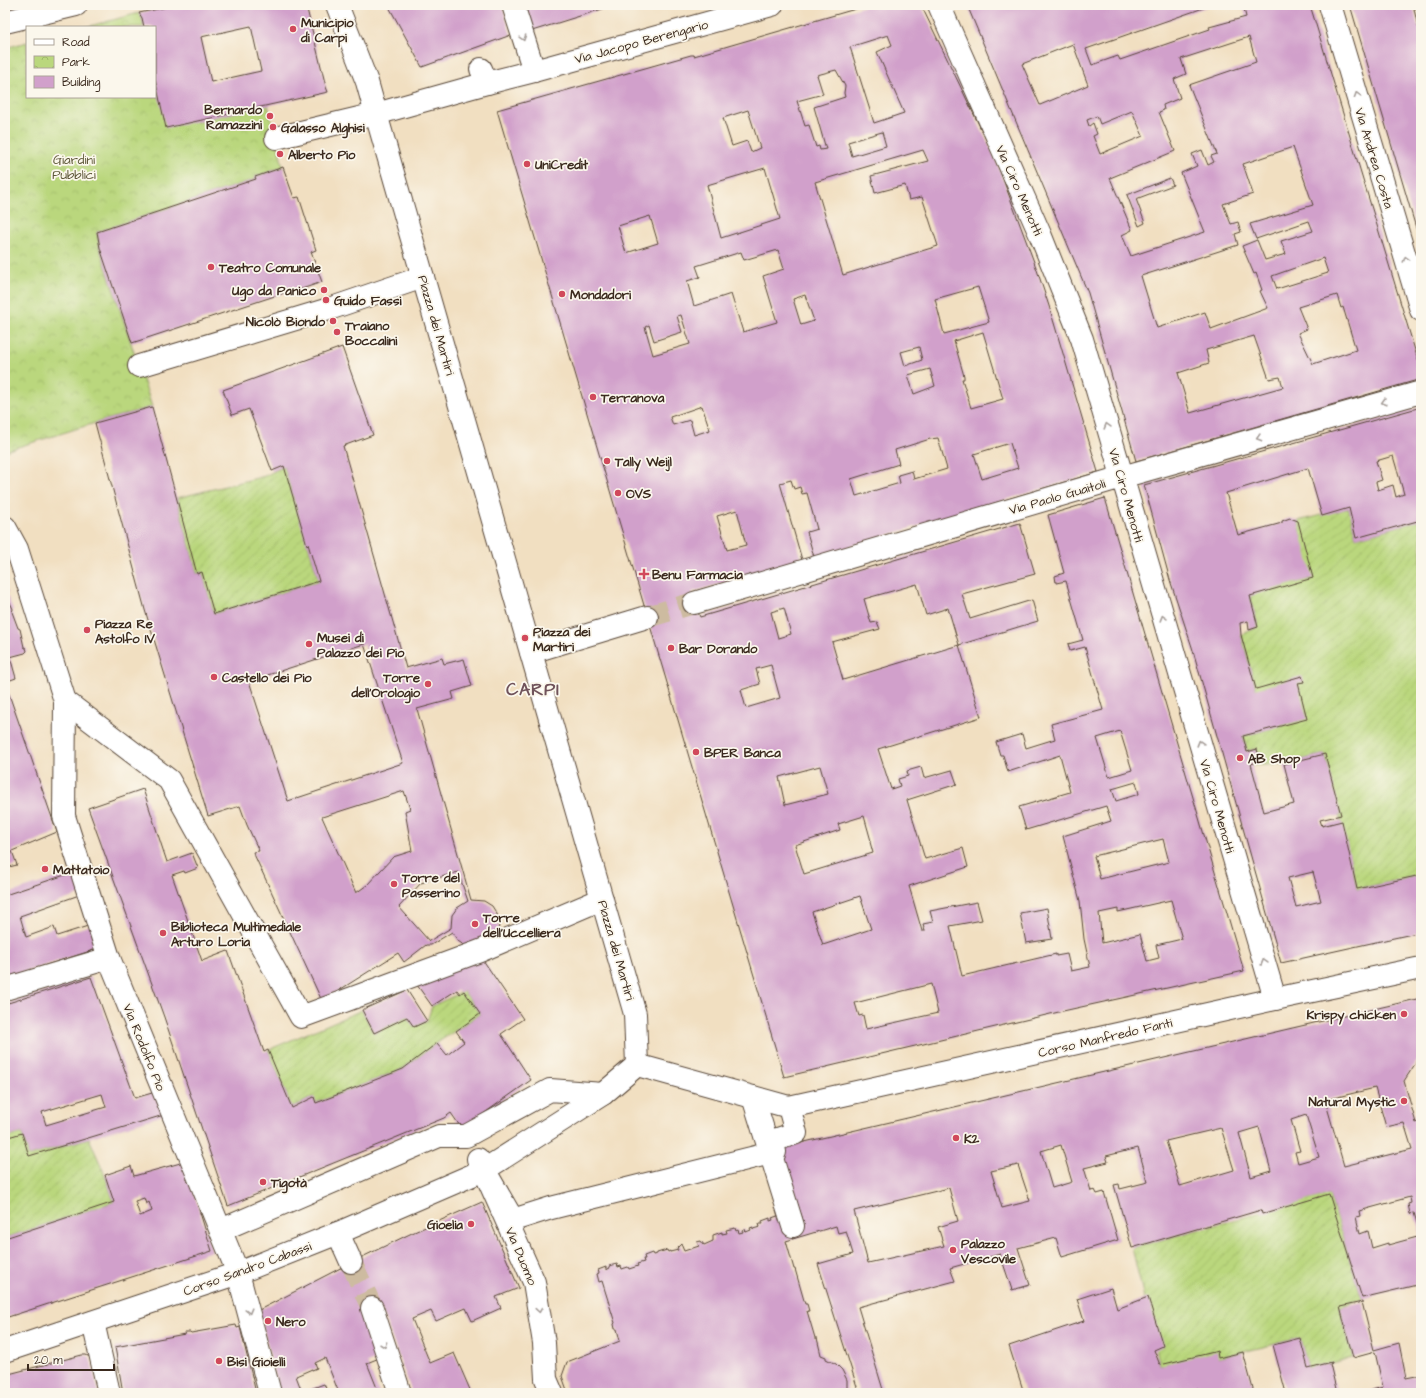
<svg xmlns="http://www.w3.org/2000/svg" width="1426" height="1398" font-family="'Architects Daughter',sans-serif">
  <defs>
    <pattern id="park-crowns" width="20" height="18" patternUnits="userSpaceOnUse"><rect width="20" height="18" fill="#bad77d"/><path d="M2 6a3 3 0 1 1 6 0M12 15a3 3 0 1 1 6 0" fill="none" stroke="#a1b96c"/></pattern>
    <pattern id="garden-furrows" width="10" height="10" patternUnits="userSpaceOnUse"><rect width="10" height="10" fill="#bad77d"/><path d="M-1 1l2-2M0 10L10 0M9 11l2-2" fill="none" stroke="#a1b96c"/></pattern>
  </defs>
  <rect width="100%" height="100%" fill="#fbf7ec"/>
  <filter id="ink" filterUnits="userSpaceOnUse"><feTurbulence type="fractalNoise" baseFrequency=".025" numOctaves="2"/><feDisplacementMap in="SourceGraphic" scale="8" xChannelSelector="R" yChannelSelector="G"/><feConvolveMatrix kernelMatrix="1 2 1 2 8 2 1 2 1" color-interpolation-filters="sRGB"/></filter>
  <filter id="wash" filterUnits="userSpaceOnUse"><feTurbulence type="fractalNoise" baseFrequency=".012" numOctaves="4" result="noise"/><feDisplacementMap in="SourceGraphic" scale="16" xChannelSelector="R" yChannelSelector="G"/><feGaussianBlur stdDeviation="0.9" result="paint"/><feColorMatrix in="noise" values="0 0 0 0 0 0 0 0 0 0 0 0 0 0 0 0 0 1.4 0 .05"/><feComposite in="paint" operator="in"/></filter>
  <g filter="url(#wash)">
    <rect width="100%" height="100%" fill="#f1dfc1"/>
    <g fill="url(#park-crowns)" stroke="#7a804e">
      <polygon points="139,13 142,18 144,27 86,27"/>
      <polygon points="27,42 27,97 155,97 155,79 158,97 198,122 204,120 204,119 268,105 283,167 255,177 256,179 97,232 100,249 152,407 95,423 5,451 5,48"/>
    </g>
    <g fill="url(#garden-furrows)" stroke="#7a804e">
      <polygon points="284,466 319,581 214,614 202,572 197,574 177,498 265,476"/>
      <polygon points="1349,508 1356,538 1421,520 1421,875 1357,889 1325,754 1284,764 1247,766 1260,761 1257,749 1247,751 1243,736 1266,730 1256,689 1241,635 1258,627 1250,594 1310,579 1298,521"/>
      <polygon points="464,991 480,1014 437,1043 403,1069 316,1103 313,1097 292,1108 268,1050 362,1010 374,1033 407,1017 414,1027 427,1021 432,1006"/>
      <polygon points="22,1133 29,1156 89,1138 105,1175 114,1202 5,1238 5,1138"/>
      <polygon points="1329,1194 1362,1298 1340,1307 1353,1358 1308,1368 1300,1338 1218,1358 1160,1365 1132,1248"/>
    </g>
    <g id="blocks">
      <g fill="#d1a0cb" fill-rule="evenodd">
        <path d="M177 5H306L326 87 328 92 166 128 155 79V27H144L142 18 139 13ZM251 26 261 71 211 82 201 37Z"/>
        <polygon points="388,5 502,5 511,35 422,67"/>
        <polygon points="525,5 615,5 532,31"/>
        <path d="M869 5H921L995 158 1037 270 1049 306 1098 472 814 557 807 532 817 529 807 493 802 494 800 487 794 489 791 480 780 483 802 560 692 592 694 603 700 617 1020 523 1035 574 962 594 970 619 1032 600 1038 621 959 645 948 608 926 615 917 584 864 599 871 623 877 622 880 629 832 642 843 680 959 645 981 717 878 749 891 789 900 786 898 779 908 776 907 771 921 767 924 778 952 770 957 784 907 800 925 859 963 848 968 867 909 886 922 931H925L923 924 933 922 930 911 977 902 982 920 950 926 962 976 1056 954V956L1067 954 1071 971 1090 967 1084 939 1080 901 1063 836 1111 821 1106 806 1026 830 1019 807 1070 792 1060 755 1008 772 1003 755H1000L996 742 1022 734 1026 748 1055 739 1051 724 1103 710 1085 647 1070 651 1068 644 1083 640 1066 581 1056 583 1055 576 1064 573 1048 515 1105 498 1244 971 1063 1011 784 1077 497 110 691 55H694V56ZM888 35 892 45 877 52 904 113 874 123 850 47ZM836 70 845 86 844 93 845 97 814 107 826 149 820 150 819 146 816 147 809 125 805 126 797 101 823 94 817 75ZM748 110 760 148 751 152 747 141 732 146 723 118ZM882 132 886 146 852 156 848 142ZM923 150 928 161 871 176 875 193 905 185 909 200 922 197 938 246 843 275 815 182ZM765 168 780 219 721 238 707 185ZM650 216 658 243 626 253 618 226ZM778 250 784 269 763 276 777 322 743 332 731 294 694 306 687 281 700 277 696 266 741 252 744 260ZM978 287 989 322 944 334 935 299ZM805 295 814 321 801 325 793 299ZM681 315 690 344 653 355 645 327 649 325 654 341 682 332 677 316ZM983 332 1003 399 971 408 962 379H964V376L954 341ZM919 347 922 360 905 366 901 352ZM930 369 935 386 914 394 908 375ZM702 406 710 430 694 435 690 420 673 425 670 417ZM938 438 947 469 914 479 912 471 898 475 900 483 856 496 851 479 899 464 895 450 930 439ZM1010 443 1018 468 982 479 974 454ZM737 510 746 545 727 550 717 516ZM784 608 791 634 778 638 771 612ZM771 665 780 698 746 708 741 690 760 684 756 669ZM1120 731 1132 770 1109 777 1097 738ZM820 766 828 794 785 805 779 777ZM1136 782 1139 794 1116 801 1112 789ZM864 816 871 841 870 842 873 853 804 874 795 845 840 830 838 824ZM1163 839 1169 862 1100 879 1094 856ZM860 896 871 929 823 945 812 912ZM1171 900 1182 939 1156 945 1159 958 1147 961 1140 934 1102 943 1099 913 1118 909V912ZM931 984 938 1013 866 1029 863 1015 859 1016 855 1003Z"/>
        <path d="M967 5H1208L1209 6 1086 49 1092 65 1118 56 1120 60 1210 29 1209 27 1213 26 1246 17 1243 5H1310L1421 370V379L1136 461 1088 293ZM1249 37 1256 62 1189 85 1217 154 1211 156 1214 162 1208 165 1202 150 1192 154 1197 166 1181 173 1205 232 1131 256 1122 235 1132 230 1110 178 1175 151 1159 112 1164 110 1163 105 1180 98 1174 79 1186 74 1181 59ZM1073 44 1088 85 1040 105 1022 64ZM1132 111 1143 136 1100 154 1093 136 1097 134 1093 123 1089 126 1087 120 1097 116 1100 124ZM1293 147 1313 205 1250 224 1256 239 1309 221 1313 231 1281 241 1286 254 1265 260 1257 240 1242 246 1254 274 1256 273 1262 290 1260 291 1268 308 1211 329 1205 312 1157 328 1141 276 1238 245 1235 234 1241 232 1238 222 1231 224 1223 204 1253 194 1243 164ZM1323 258 1328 273 1277 289 1272 276ZM1337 295 1341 308 1343 307 1356 350 1313 364 1298 333 1307 329 1298 307ZM1254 336 1269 379 1280 377 1283 387 1190 413 1178 373 1209 363 1206 350Z"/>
        <polygon points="1350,5 1421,5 1421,7 1414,9 1418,27 1421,26 1421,245"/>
        <polygon points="283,167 294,198 299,197 316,250 311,252 322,282 293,292 293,290 132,343 100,248 97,232 256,179 255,177"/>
        <polygon points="1170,178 1173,185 1136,199 1145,223 1139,226 1127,195"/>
        <path d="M342 347 373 435 343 446 406 668 442 658 444 664 464 659 472 686 452 692 454 699 417 709 471 900 484 901 492 906 497 914 499 924 498 934 465 946 458 941 452 932 431 945H426L404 962 398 953 322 1001 253 852 259 851 247 825 240 806 208 816 145 610 95 423 152 407 197 574 202 572 214 614 319 581 308 544 307 545 284 466 272 471 249 409 232 415 223 390ZM364 644 403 763 288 801 249 681ZM404 791 410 809 405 811 412 851 393 857 367 885 356 893 322 817ZM458 872 468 901 457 908 452 915 451 928 429 941 399 907 421 883Z"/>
        <path d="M1421 407V520L1356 538 1349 508 1322 516 1308 468 1226 493 1238 535 1282 523V521L1290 518 1298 521 1313 578 1250 596 1258 627 1249 630 1248 621 1240 623 1241 635 1256 689 1302 676 1304 682 1298 683 1307 719 1243 736 1247 752 1257 749 1260 761 1251 764 1264 812 1294 804 1284 764 1325 754 1341 815 1320 820 1322 826 1342 821 1357 889 1421 875V932L1281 963 1192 647 1170 580 1144 485ZM1393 456 1404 494 1396 497 1393 485 1378 490 1376 482 1382 480 1376 461ZM1313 872 1321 901 1296 907 1288 878Z"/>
        <polygon points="5,589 6,589 8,592 6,594 13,609 12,612 18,628 20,629 24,647 26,648 27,651 25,653 10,657 16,678 5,682"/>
        <polygon points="5,683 57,832 12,851 17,865 5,868"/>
        <polygon points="143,789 167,862 192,853 198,868 185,873 184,871 172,875 202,961 228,951 264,1052 268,1050 292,1108 314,1097 316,1103 403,1069 437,1043 447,1055 464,1042 456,1031 480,1014 464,991 460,994 457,990 432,1006 417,985 481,957 523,1019 501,1034 531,1080 462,1129 451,1113 444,1118 228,1206 164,1017 88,808"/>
        <polygon points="74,872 82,894 20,916 26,937 54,927 57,936 94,924 103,947 5,978 5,895"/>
        <polygon points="1047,908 1052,939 1026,943 1020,913"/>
        <path d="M91 977 135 1098 159 1091 167 1114 29 1156 22 1133 5 1138V1004ZM102 1094 106 1107 46 1125 42 1112Z"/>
        <polygon points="407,990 427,1021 414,1027 407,1017 374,1033 362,1010"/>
        <path d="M1421 998V1070L1417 1061 1404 1081 1416 1123 1421 1121V1236L1414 1213 1410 1214 1408 1204 1411 1203 1410 1197 1359 1211 1360 1216 1356 1217 1360 1234 1368 1231 1372 1248 1388 1243V1245L1421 1236V1284L1362 1298 1329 1194 1262 1214 1261 1210 1132 1248 1114 1185 1119 1184 1120 1189 1148 1182 1138 1148 1106 1156 1108 1162 1084 1168 1091 1191 1095 1190 1097 1194 1104 1192 1118 1240 1062 1257 1056 1238 1018 1248 1030 1285 1012 1290 1000 1254 950 1268 955 1281 858 1307 884 1393H859L818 1264 853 1254 846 1231 838 1233 836 1226 786 1241 794 1269H795L805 1304H807L809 1311H807L815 1338H817L821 1355 826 1357V1359L836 1364 842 1370 847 1380V1393H568L562 1376 567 1362 620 1341 617 1329H615L614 1324 615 1323 602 1281 599 1282 597 1274 599 1273 598 1270 606 1267V1270L610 1268 609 1266 617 1264 618 1267 621 1266 622 1269 628 1267 629 1269 638 1266 637 1264 644 1262 643 1259H645L644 1256 652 1253 653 1255 657 1254V1253L667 1250 668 1252 670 1251V1252L678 1250 677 1248 681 1244 684 1251 699 1246 697 1242 701 1241 704 1245 713 1241V1235L722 1232V1234L727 1233 726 1230 735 1228 736 1231 738 1230 739 1233 743 1232 742 1230 745 1229 746 1232 751 1230 750 1228 753 1227V1229L760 1227 759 1224H763L762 1221 770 1218V1221L773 1220 772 1218 780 1215 786 1228 804 1223 779 1148ZM1375 1088 1386 1127 1404 1123 1412 1149 1344 1166 1325 1100ZM1306 1115 1319 1157 1298 1163 1295 1152 1300 1151 1291 1120ZM1259 1127 1271 1171 1251 1177 1239 1133ZM1221 1128 1234 1170 1180 1186 1166 1141ZM1061 1145 1072 1182 1052 1188 1041 1151ZM1018 1165 1030 1201 1002 1208 991 1171ZM949 1188 958 1221 938 1227 944 1246 868 1263 854 1211Z"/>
        <path d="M184 1162 212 1251 5 1318V1238L114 1202 105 1175 131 1166 134 1176ZM144 1198 146 1204 149 1202 152 1211 140 1216 135 1201Z"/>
        <polygon points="482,1202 519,1288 496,1297 501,1308 472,1321 466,1308 436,1321 431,1311 412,1319 430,1363 454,1353 471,1392 412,1393 380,1305 384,1356 367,1363 379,1393 339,1393 325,1358 315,1363 317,1368 312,1370 312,1369 296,1376 302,1392 324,1384 328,1393 279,1393 259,1310 358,1259 412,1233"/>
        <polygon points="1111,1288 1117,1309 1148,1297 1163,1346 1154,1350 1160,1365 1214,1352 1217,1351 1218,1358 1243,1352 1254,1393 1199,1393 1198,1389 1184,1393 1162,1393 1161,1388 1143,1393 1024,1393 1009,1346 1084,1321 1077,1299"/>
        <polygon points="1362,1302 1374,1350 1399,1343 1406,1378 1421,1375 1421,1393 1360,1393 1383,1387 1375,1352 1353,1358 1340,1307"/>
        <polygon points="236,1325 237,1328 240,1327 256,1393 123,1393 115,1347 185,1334 184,1332 190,1332 191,1333"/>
        <polygon points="1300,1338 1308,1368 1332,1362 1332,1363 1330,1364 1337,1393 1286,1393 1273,1345"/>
        <polygon points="82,1355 86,1355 90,1357 99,1393 5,1393 5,1375"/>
      </g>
    </g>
  </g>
  <g filter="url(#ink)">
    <use href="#blocks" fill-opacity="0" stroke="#564536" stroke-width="1"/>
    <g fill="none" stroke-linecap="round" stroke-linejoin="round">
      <polyline stroke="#cdbba0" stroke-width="22" stroke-dasharray="22 11" stroke-linecap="butt" points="647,617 694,603"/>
      <polyline stroke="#cdbba0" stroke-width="22" stroke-dasharray="22 11" stroke-linecap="butt" points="351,1262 372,1308"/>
      <g stroke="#564536" stroke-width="24">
        <g id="pedestrian">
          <polyline points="337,5 367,82 376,114 635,1014 637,1065"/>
          <polyline points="487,83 534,71"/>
          <polyline points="276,138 376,114 487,83 481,69"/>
          <polyline points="139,366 329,309 423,277"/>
          <polyline points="5,527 17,549 65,701 64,816 109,958 238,1273"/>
          <polyline points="694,603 1122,477"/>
          <polyline points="531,652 647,617"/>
          <polyline points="65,701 169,780 301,1017 480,951 602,899"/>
          <polyline points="5,989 109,958"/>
          <polyline points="753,1097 793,1226"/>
          <polyline points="478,1159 513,1220 551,1208 775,1152 772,1141 796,1133 789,1107 637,1065"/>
          <polyline points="484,1170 603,1094 637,1065"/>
          <polyline points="221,1230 439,1136 466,1136 550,1090 603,1094"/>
        </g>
      </g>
      <g stroke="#564536" stroke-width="24">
        <g id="minor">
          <polyline points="513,5 534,71 772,5"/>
          <polyline points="939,5 1040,234 1082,339 1275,999"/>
          <polyline points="1330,5 1421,310"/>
          <polyline points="5,22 76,5"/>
          <polyline points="1122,477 1421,392"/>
          <polyline points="789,1107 1275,999 1421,968"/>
          <polyline points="338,1233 351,1262"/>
          <polyline points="238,1273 270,1393"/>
          <polyline points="372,1308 400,1393"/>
          <polyline points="93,1322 109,1393"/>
          <polyline points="5,1351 238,1273 338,1233 484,1170 534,1282 544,1343 546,1379 552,1393"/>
        </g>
      </g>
      <use href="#pedestrian" stroke="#fff" stroke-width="22"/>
      <use href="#minor" stroke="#fff" stroke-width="22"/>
    </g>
    <defs><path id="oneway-chevron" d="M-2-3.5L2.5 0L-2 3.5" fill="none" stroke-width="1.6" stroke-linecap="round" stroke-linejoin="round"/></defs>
    <g stroke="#a79f9a">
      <use href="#oneway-chevron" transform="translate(523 38) rotate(72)"/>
      <use href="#oneway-chevron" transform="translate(1357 95) rotate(-107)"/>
      <use href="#oneway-chevron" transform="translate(1406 259) rotate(-107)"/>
      <use href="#oneway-chevron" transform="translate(1384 402) rotate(164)"/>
      <use href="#oneway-chevron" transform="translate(1107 426) rotate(-106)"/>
      <use href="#oneway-chevron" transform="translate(1259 438) rotate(164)"/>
      <use href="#oneway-chevron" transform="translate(1163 618) rotate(-106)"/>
      <use href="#oneway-chevron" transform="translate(1200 743) rotate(-106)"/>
      <use href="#oneway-chevron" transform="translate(1264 962) rotate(-106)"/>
      <use href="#oneway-chevron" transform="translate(539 1310) rotate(81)"/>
      <use href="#oneway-chevron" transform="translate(249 1311) rotate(75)"/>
      <use href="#oneway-chevron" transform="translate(384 1345) rotate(71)"/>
    </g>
  </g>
  <g fill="#d1495b" stroke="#fbf7ec" stroke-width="1.5">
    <circle cx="293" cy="29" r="4"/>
    <circle cx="270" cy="116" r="4"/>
    <circle cx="273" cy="127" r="4"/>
    <circle cx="280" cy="154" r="4"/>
    <circle cx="527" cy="164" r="4"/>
    <circle cx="211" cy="267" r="4"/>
    <circle cx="324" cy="290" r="4"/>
    <circle cx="562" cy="294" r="4"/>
    <circle cx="326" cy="300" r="4"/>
    <circle cx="333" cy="321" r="4"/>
    <circle cx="337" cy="332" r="4"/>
    <circle cx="593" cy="397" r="4"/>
    <circle cx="607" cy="461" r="4"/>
    <circle cx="618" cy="493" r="4"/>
    <path d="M642 568h4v4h4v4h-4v4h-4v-4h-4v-4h4z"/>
    <circle cx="87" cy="630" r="4"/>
    <circle cx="525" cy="638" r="4"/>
    <circle cx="309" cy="644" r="4"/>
    <circle cx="671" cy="648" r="4"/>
    <circle cx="214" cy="677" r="4"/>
    <circle cx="428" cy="684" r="4"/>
    <circle cx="696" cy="752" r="4"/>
    <circle cx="1240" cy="758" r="4"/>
    <circle cx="45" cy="869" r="4"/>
    <circle cx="394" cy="884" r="4"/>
    <circle cx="475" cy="924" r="4"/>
    <circle cx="163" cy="933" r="4"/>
    <circle cx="1404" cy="1014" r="4"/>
    <circle cx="1404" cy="1101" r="4"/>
    <circle cx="956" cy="1138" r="4"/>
    <circle cx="263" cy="1182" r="4"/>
    <circle cx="471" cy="1224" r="4"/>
    <circle cx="953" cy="1250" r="4"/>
    <circle cx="268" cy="1321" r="4"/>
    <circle cx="219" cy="1361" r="4"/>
  </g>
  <g text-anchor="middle" stroke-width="3.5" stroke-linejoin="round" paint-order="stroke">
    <g font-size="13" font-weight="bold" fill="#3b2a1e" stroke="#fbf7ec" text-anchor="start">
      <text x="301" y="27">Municipio<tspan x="301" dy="15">di Carpi</tspan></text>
      <text x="262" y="114" text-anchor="end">Bernardo<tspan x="262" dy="15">Ramazzini</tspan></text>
      <text x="281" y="132">Galasso Alghisi</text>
      <text x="288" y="159">Alberto Pio</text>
      <text x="535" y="169">UniCredit</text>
      <text x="219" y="272">Teatro Comunale</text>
      <text x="316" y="295" text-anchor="end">Ugo da Panico</text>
      <text x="570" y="299">Mondadori</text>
      <text x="334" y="305">Guido Fassi</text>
      <text x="325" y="326" text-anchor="end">Nicolò Biondo</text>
      <text x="345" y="330">Traiano<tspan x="345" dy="15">Boccalini</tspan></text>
      <text x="601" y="402">Terranova</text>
      <text x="615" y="466">Tally Weijl</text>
      <text x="626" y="498">OVS</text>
      <text x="652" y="579">Benu Farmacia</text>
      <text x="95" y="628">Piazza Re<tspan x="95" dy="15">Astolfo IV</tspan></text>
      <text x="533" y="636">Piazza dei<tspan x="533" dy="15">Martiri</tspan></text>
      <text x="317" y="642">Musei di<tspan x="317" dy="15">Palazzo dei Pio</tspan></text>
      <text x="679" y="653">Bar Dorando</text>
      <text x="222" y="682">Castello dei Pio</text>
      <text x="420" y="682" text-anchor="end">Torre<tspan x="420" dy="15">dell’Orologio</tspan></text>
      <text x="704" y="757">BPER Banca</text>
      <text x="1248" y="763">AB Shop</text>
      <text x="53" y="874">Mattatoio</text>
      <text x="402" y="882">Torre del<tspan x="402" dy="15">Passerino</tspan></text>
      <text x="483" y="922">Torre<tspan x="483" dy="15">dell’Uccelliera</tspan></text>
      <text x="171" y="931">Biblioteca Multimediale<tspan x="171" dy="15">Arturo Loria</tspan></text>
      <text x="1396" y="1019" text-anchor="end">Krispy chicken</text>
      <text x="1396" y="1106" text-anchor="end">Natural Mystic</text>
      <text x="964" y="1143">K2</text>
      <text x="271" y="1187">Tigotà</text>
      <text x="463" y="1229" text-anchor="end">Gioelia</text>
      <text x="961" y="1248">Palazzo<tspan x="961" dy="15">Vescovile</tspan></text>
      <text x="276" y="1326">Nero</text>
      <text x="227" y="1366">Bisi Gioielli</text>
    </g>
    <g font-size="13" fill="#3b2a1e" stroke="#fbf7ec">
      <text transform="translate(641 41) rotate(-15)" y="5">Via Jacopo Berengario</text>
      <text transform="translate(1375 158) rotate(73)" y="5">Via Andrea Costa</text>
      <text transform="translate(1020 190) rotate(66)" y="5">Via Ciro Menotti</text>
      <text transform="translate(437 325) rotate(74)" y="5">Piazza dei Martiri</text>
      <text transform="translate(1127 495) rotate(74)" y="5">Via Ciro Menotti</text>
      <text transform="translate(1057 496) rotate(-16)" y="5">Via Paolo Guaitoli</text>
      <text transform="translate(1218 806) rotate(74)" y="5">Via Ciro Menotti</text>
      <text transform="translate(617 950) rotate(74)" y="5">Piazza dei Martiri</text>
      <text transform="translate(1105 1037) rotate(-13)" y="5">Corso Manfredo Fanti</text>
      <text transform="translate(145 1047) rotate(68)" y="5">Via Rodolfo Pio</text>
      <text transform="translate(522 1256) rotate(67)" y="5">Via Duomo</text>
      <text transform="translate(247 1268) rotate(-20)" y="5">Corso Sandro Cabassi</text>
    </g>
    <g font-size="13" fill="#5b5536" stroke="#fbf7ec">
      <text x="74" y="164">Giardini<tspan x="74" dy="15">Pubblici</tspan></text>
    </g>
    <g font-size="17" font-weight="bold" letter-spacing="1" fill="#70535b" stroke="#fbf7ec">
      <text x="533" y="695">CARPI</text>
    </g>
  </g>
  <rect width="1426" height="1398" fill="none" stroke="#fbf7ec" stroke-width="20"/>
  <rect x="26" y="26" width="130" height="72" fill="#fbf7ec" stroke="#aea59a"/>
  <rect x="34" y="39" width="20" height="6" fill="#ffffff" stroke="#aea59a"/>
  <text x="62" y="46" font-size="12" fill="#3b2a1e">Road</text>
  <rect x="34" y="56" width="20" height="12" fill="url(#park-crowns)" stroke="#aea59a"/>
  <text x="62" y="66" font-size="12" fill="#3b2a1e">Park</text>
  <rect x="34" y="76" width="20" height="12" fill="#d1a0cb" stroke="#aea59a"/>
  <text x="62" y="86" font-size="12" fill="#3b2a1e">Building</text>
  <path d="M28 1364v6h86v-6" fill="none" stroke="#3b2a1e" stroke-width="2"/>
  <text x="34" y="1364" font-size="12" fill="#3b2a1e" stroke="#fbf7ec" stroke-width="3" paint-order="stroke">20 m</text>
</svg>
